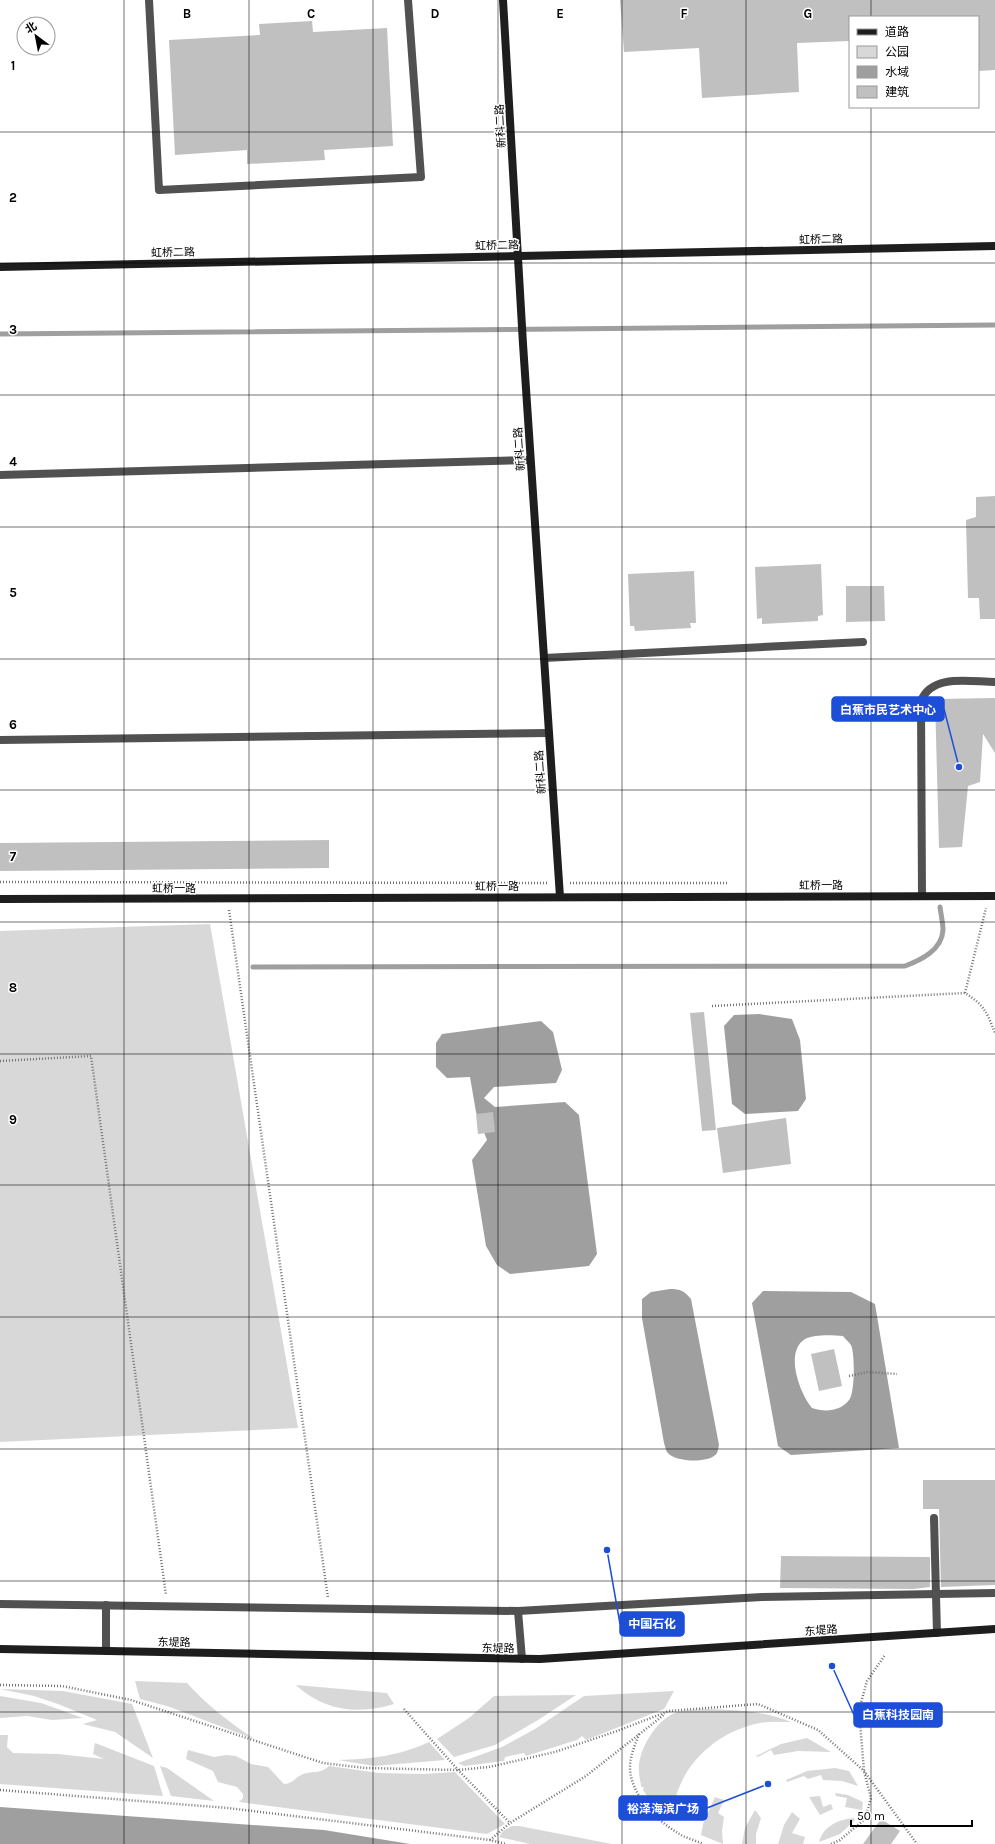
<svg xmlns="http://www.w3.org/2000/svg" width="995" height="1844" font-family="Karla,'Noto Sans SC',sans-serif">
  <rect width="100%" height="100%" fill="#fff"/>
  <g fill="#d8d8d8">
    <polygon points="210,924 298,1428 0,1442 0,931"/>
    <path d="M135 1681 187 1683C207 1705 229 1722 254 1739L167 1706 140 1699Z"/>
    <path d="M296 1685 387 1693 394 1704C359 1715 323 1711 296 1685Z"/>
    <polygon points="0,1689 63,1691 132,1704 153,1758 115,1732 83,1724 97,1720 58,1704 34,1696"/>
    <polygon points="674,1691 664,1709 586,1740 582,1736 577,1740 526,1756 524,1753 505,1757 504,1761 464,1766 458,1763 502,1747 535,1729 584,1696"/>
    <polygon points="576,1695 538,1720 495,1745 454,1757 437,1739 469,1718 494,1696"/>
    <polygon points="0,1696 41,1703 83,1718 52,1720 27,1716 0,1718"/>
    <path d="M708 1709C737 1710 764 1711 791 1722 781 1722 770 1721 760 1723 727 1729 695 1752 681 1783 676 1794 673 1806 669 1818L651 1801 643 1790 644 1787H641C641 1782 639 1777 639 1772 637 1753 653 1726 669 1716 679 1709 696 1710 708 1709Z"/>
    <polygon points="0,1735 8,1735 7,1747 13,1753 58,1754 104,1759 93,1754 95,1743 154,1766 163,1796 0,1784"/>
    <polygon points="807,1738 831,1752 798,1751 774,1755 771,1750 758,1757 756,1756 781,1744"/>
    <path d="M429 1742 445 1760 374 1766 338 1760C371 1759 399 1756 429 1742Z"/>
    <path d="M188 1750 214 1757 226 1755 236 1756 251 1764 268 1767 284 1784C292 1784 295 1778 301 1775 311 1770 320 1775 329 1766L379 1773 423 1774 455 1772 505 1824 487 1834 239 1802 243 1798V1794L237 1787 218 1782 213 1771 186 1759Z"/>
    <polygon points="160,1766 167,1768 214,1801 171,1796"/>
    <polygon points="835,1768 849,1771 858,1786 842,1781 823,1780 821,1775 808,1779 804,1776 787,1782 786,1780 807,1771"/>
    <polygon points="835,1793 848,1795 863,1802 862,1810 845,1807 847,1798 836,1796"/>
    <polygon points="820,1796 823,1807 831,1804 833,1809 820,1815 809,1797"/>
    <polygon points="715,1797 724,1800 718,1813 724,1817 722,1831 723,1844 701,1835 703,1824"/>
    <polygon points="755,1810 761,1818 756,1834 756,1844 742,1844 745,1828"/>
    <polygon points="792,1812 800,1819 792,1833 805,1837 803,1844 778,1844 784,1825"/>
    <path d="M854 1818 855 1820 840 1834 819 1842C823 1826 839 1819 854 1818Z"/>
    <polygon points="512,1826 519,1826 612,1844 530,1844 499,1837 503,1831"/>
  </g>
  <g fill="#9f9f9f" fill-rule="evenodd">
    <polygon points="759,1014 792,1019 800,1040 806,1099 798,1111 745,1114 732,1104 724,1026 734,1015"/>
    <polygon points="541,1021 553,1032 562,1070 556,1083 494,1087 484,1098 495,1107 565,1102 579,1115 597,1254 589,1266 510,1274 497,1265 486,1246 472,1160 487,1140 476,1112 470,1077 447,1078 436,1067 436,1043 442,1034"/>
    <path d="M670 1289C681 1289 684 1291 691 1299L719 1445C718 1449 718 1454 714 1456 705 1463 674 1462 667 1452 666 1450 665 1446 664 1443L642 1318V1299L651 1292Z"/>
    <path d="M763 1291 851 1292 875 1304 899 1448 791 1455 778 1446 752 1303ZM843 1336C845 1339 849 1342 851 1345 855 1354 855 1393 849 1400 840 1412 824 1412 812 1408 800 1394 784 1352 805 1339 815 1334 832 1335 843 1336Z"/>
    <polygon points="0,1807 324,1830 410,1844 0,1844"/>
  </g>
  <g fill="none" stroke-linecap="round" stroke-linejoin="round">
    <g stroke="#9f9f9f" stroke-width="5">
      <polyline points="0,334 995,325"/>
      <path d="M253 967 905 966C921 960 942 950 943 930 943 923 941 915 940 907"/>
    </g>
  </g>
  <g fill="#c0c0c0">
    <polygon points="620,0 995,0 995,70 978,71 978,17 850,17 850,41 797,43 799,92 702,98 699,48 624,52"/>
    <polygon points="312,21 313,32 387,28 393,146 324,150 325,160 247,164 247,150 175,155 169,40 260,35 259,24"/>
    <polygon points="995,496 995,619 980,619 979,598 968,598 966,520 976,517 976,497"/>
    <polygon points="821,564 823,615 818,616 818,621 762,624 762,618 757,619 755,567"/>
    <polygon points="694,571 696,623 690,623 691,628 635,631 634,626 630,626 628,574"/>
    <polygon points="846,586 884,586 885,621 846,622"/>
    <polygon points="995,698 995,753 983,734 980,782 968,786 962,847 939,848 935,699"/>
    <polygon points="329,840 329,868 0,871 0,843"/>
    <polygon points="704,1012 716,1130 702,1131 690,1013"/>
    <polygon points="493,1112 495,1132 478,1134 476,1114"/>
    <polygon points="786,1118 791,1164 723,1173 717,1128"/>
    <polygon points="834,1349 842,1386 819,1391 811,1354"/>
    <polygon points="923,1480 995,1480 995,1585 941,1587 939,1509 923,1509"/>
    <polygon points="781,1556 930,1557 930,1587 913,1589 780,1588"/>
    <polygon points="881,1819 900,1831 891,1844 863,1844"/>
  </g>
  <g fill="none" stroke-linecap="round" stroke-linejoin="round">
    <g stroke="#737373" stroke-width="2.5" stroke-dasharray="1 2" stroke-linecap="butt">
      <polyline points="0,882 547,883"/>
      <polyline points="570,883 727,883"/>
      <polyline points="229,910 328,1598"/>
      <polyline points="965,993 986,908"/>
      <path d="M712 1006 965 993C984 1005 987 1012 995 1033"/>
      <polyline points="0,1061 91,1056 166,1595"/>
      <polyline points="849,1376 868,1372 897,1374"/>
      <polyline points="0,1685 62,1686 131,1700 323,1763 365,1768 458,1770 489,1767 555,1752 617,1731 669,1711 758,1704 818,1730 864,1771 917,1844"/>
      <polyline points="404,1709 458,1770 510,1823"/>
      <path d="M639 1734C635 1745 630 1756 630 1767 630 1794 656 1820 678 1833 685 1838 695 1840 703 1844"/>
      <polyline points="0,1790 228,1808 490,1840 506,1844"/>
      <polyline points="490,1840 510,1823 586,1776 665,1714"/>
      <polyline points="831,1844 840,1840 865,1819 871,1798 864,1771 859,1710 867,1681 885,1655"/>
    </g>
    <g stroke="#515151" stroke-width="8">
      <polyline points="149,0 159,190 421,177 408,0"/>
      <polyline points="0,475 530,460"/>
      <polyline points="0,740 548,733"/>
      <path d="M922 896 921 701C932 673 971 682 995 682"/>
    </g>
    <g stroke="#515151" stroke-width="8">
      <polyline points="544,658 863,642"/>
      <polyline points="934,1518 937,1633"/>
      <polyline points="0,1604 518,1611 762,1597 995,1593"/>
      <polyline points="106,1605 106,1651"/>
      <polyline points="518,1611 522,1659"/>
    </g>
    <g stroke="#1e1e1e" stroke-width="8">
      <polyline points="503,0 523,344 560,897"/>
      <polyline points="0,267 995,246"/>
      <polyline points="0,899 995,896"/>
      <polyline points="0,1649 540,1659 995,1629"/>
    </g>
  </g>
  <path fill="none" stroke="#000" stroke-width="1" stroke-opacity="0.55" d="M124 0V1844M249 0V1844M373 0V1844M498 0V1844M622 0V1844M746 0V1844M871 0V17M871 107V1844M0 132H995M0 263H995M0 395H995M0 527H995M0 659H995M0 790H995M0 922H995M0 1054H995M0 1185H995M0 1317H995M0 1449H995M0 1581H995M0 1712H995"/>
  <g text-anchor="middle" stroke-width="3" stroke-linejoin="round" paint-order="stroke">
    <g font-size="11" fill="#000" stroke="#fff">
      <text transform="translate(500 126) rotate(-93)" y="4">新科二路</text>
      <text transform="translate(821 239) rotate(-1)" y="4">虹桥二路</text>
      <text transform="translate(497 245) rotate(-1)" y="4">虹桥二路</text>
      <text transform="translate(173 252) rotate(-1)" y="4">虹桥二路</text>
      <text transform="translate(519 449) rotate(-94)" y="4">新科二路</text>
      <text transform="translate(540 772) rotate(-94)" y="4">新科二路</text>
      <text x="821" y="889">虹桥一路</text>
      <text x="497" y="890">虹桥一路</text>
      <text x="174" y="892">虹桥一路</text>
      <text transform="translate(821 1630) rotate(-4)" y="4">东堤路</text>
      <text transform="translate(174 1642) rotate(1)" y="4">东堤路</text>
      <text transform="translate(498 1648) rotate(1)" y="4">东堤路</text>
    </g>
  </g>
  <g font-size="13" text-anchor="middle" font-weight="bold" fill="#000" stroke="#fff" stroke-width="3" stroke-linejoin="round" paint-order="stroke">
    <text x="187" y="18">B</text>
    <text x="311" y="18">C</text>
    <text x="435" y="18">D</text>
    <text x="560" y="18">E</text>
    <text x="684" y="18">F</text>
    <text x="808" y="18">G</text>
    <text x="13" y="70">1</text>
    <text x="13" y="202">2</text>
    <text x="13" y="334">3</text>
    <text x="13" y="466">4</text>
    <text x="13" y="597">5</text>
    <text x="13" y="729">6</text>
    <text x="13" y="861">7</text>
    <text x="13" y="992">8</text>
    <text x="13" y="1124">9</text>
  </g>
  <path fill="none" stroke="#1d4ed8" stroke-width="1.5" d="M959 767L944 709M607 1550L620 1624M832 1666L854 1715M768 1784L707 1808"/>
  <g fill="#1d4ed8" stroke="#fff" stroke-width="1.5">
    <circle cx="959" cy="767" r="4"/>
    <circle cx="607" cy="1550" r="4"/>
    <circle cx="832" cy="1666" r="4"/>
    <circle cx="768" cy="1784" r="4"/>
  </g>
  <g fill="#1d4ed8" stroke="#1d4ed8" stroke-width="1.5">
    <rect x="832" y="697" width="112" height="24" rx="4"/>
    <rect x="620" y="1612" width="64" height="24" rx="4"/>
    <rect x="854" y="1703" width="88" height="24" rx="4"/>
    <rect x="619" y="1796" width="88" height="24" rx="4"/>
  </g>
  <g font-size="12" text-anchor="middle" font-weight="bold" fill="#fff">
    <text x="888" y="714">白蕉市民艺术中心</text>
    <text x="652" y="1628">中国石化</text>
    <text x="898" y="1719">白蕉科技园南</text>
    <text x="663" y="1813">裕泽海滨广场</text>
  </g>
  <rect x="849" y="16" width="130" height="92" fill="#ffffff" stroke="#999999"/>
  <rect x="857" y="29" width="20" height="6" fill="#1e1e1e" stroke="#999999"/>
  <text x="885" y="36" font-size="12" fill="#000000">道路</text>
  <rect x="857" y="46" width="20" height="12" fill="#d8d8d8" stroke="#999999"/>
  <text x="885" y="56" font-size="12" fill="#000000">公园</text>
  <rect x="857" y="66" width="20" height="12" fill="#9f9f9f" stroke="#999999"/>
  <text x="885" y="76" font-size="12" fill="#000000">水域</text>
  <rect x="857" y="86" width="20" height="12" fill="#c0c0c0" stroke="#999999"/>
  <text x="885" y="96" font-size="12" fill="#000000">建筑</text>
  <g transform="translate(36 36) rotate(328)"><circle r="19" fill="#ffffff" stroke="#999999"/>
  <path d="M0-3L7 15L0 10L-7 15Z" fill="#000000"/>
  <text y="-6" font-size="11" font-weight="bold" text-anchor="middle" fill="#000000">北</text>
  </g>
  <path d="M851 1820v6h121v-6" fill="none" stroke="#000000" stroke-width="2"/>
  <text x="857" y="1820" font-size="12" fill="#000000" stroke="#ffffff" stroke-width="3" paint-order="stroke">50 m</text>
</svg>
